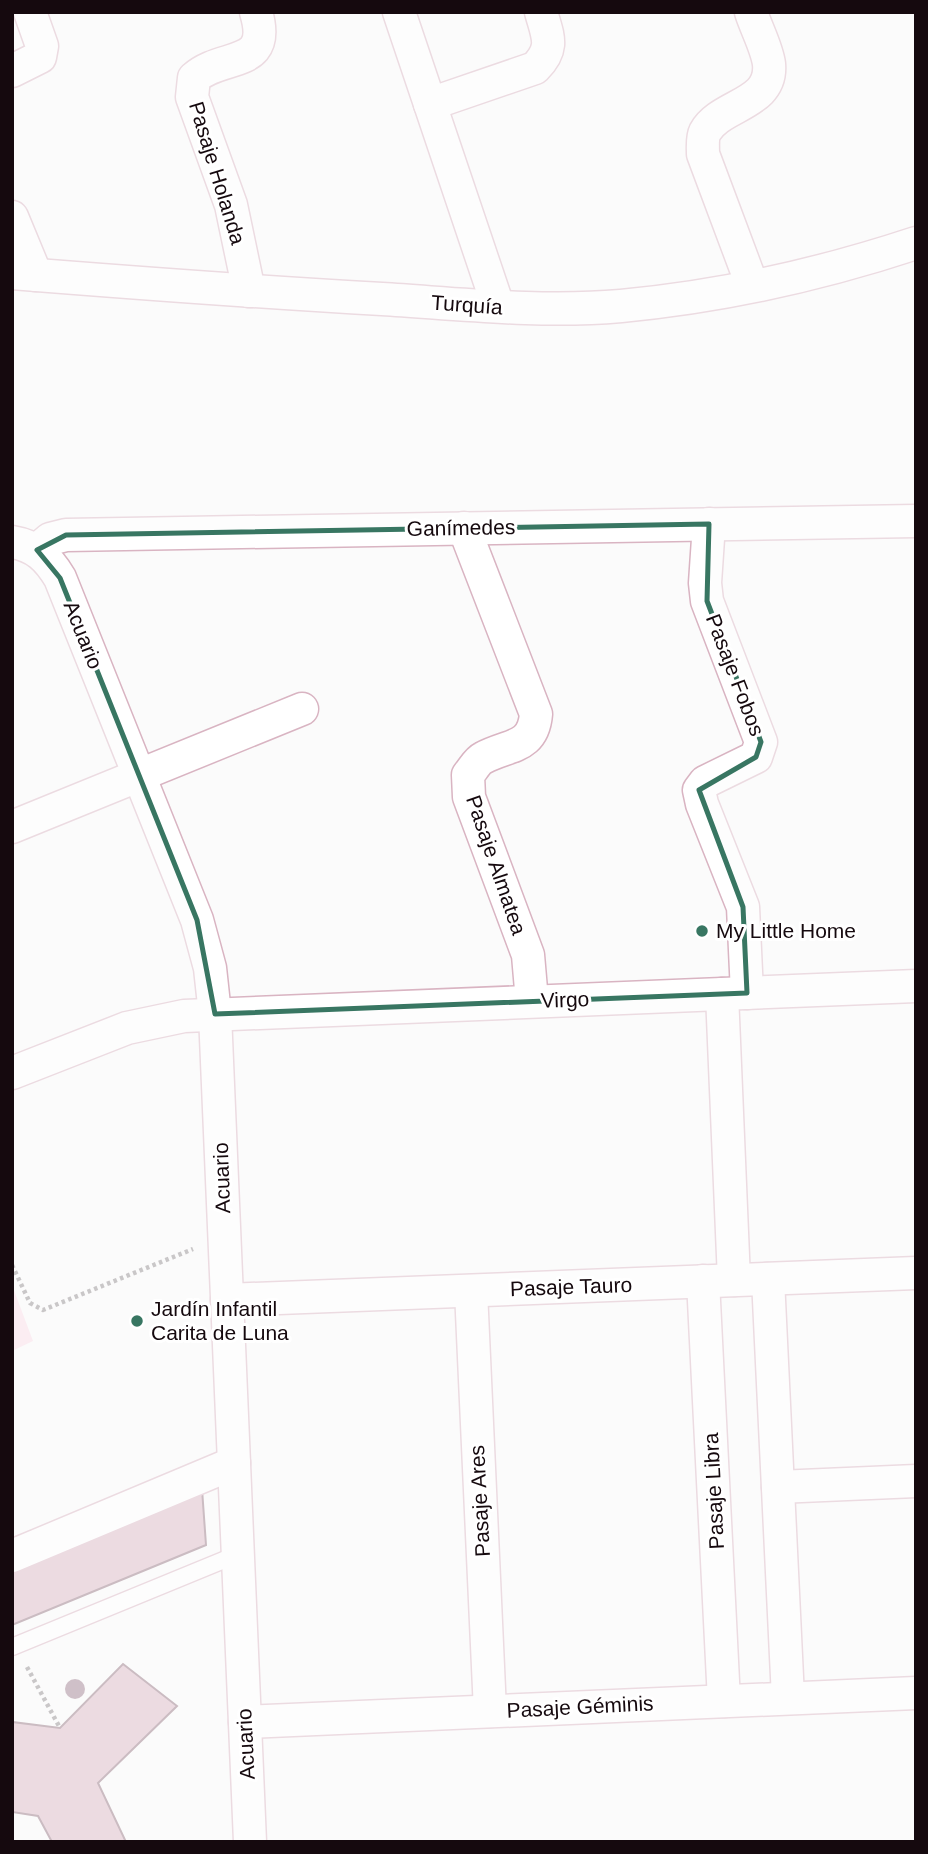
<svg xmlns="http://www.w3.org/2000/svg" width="928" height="1854" font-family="Arial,sans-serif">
  <rect width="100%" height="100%" fill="#fbfbfb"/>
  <polygon fill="#fbdbe7" points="12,1285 33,1341 12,1351"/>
  <g fill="#d9b4c2" stroke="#906f7c" stroke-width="2">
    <polygon points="202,1489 206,1545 12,1625 12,1567"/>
    <polygon points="123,1664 177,1706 98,1783 126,1842 52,1842 38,1816 12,1812 12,1722 60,1728"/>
  </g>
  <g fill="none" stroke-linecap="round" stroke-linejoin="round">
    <g stroke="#d9b4c2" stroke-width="19">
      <polyline id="service" points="12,1647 236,1555"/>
    </g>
    <g stroke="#d9b4c2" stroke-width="35">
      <g id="minor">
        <polyline points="399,12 498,306"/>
        <path d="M751 12C756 28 767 48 769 64 773 105 720 104 705 132 702 138 703 147 703 154L752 285"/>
        <polyline points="12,71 40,57 42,46 30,12"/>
        <path d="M430 104 535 68C555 48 548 37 541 12"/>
        <polyline points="12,217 36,275"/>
        <path d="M12 273C136 283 259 292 382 299 462 304 541 313 621 306 719 297 822 274 916 243"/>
        <path d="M249 291 231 205 192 97 194 78C223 52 273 70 256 12"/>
        <polyline points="709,524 705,583 707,601 761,742 756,757 705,782 699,790 702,804 743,907 747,993"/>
        <path d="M464 528 536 714C533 749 509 744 483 758 477 761 473 769 468 775L469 797 528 955 532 1001"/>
        <path d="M12 542C36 546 48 558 60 578L197 920 210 968 215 1014 250 1842"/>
        <polyline points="37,550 50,539 66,535 916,521"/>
        <polyline points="12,827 302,709"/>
        <polyline points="722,994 734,1280"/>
        <polyline points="12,1073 127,1028 184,1016 916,986"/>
        <polyline points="768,1279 788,1698"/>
        <polyline points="703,1281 724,1701"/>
        <polyline points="471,1291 490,1711"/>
        <polyline points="227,1300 916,1273"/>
        <polyline points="778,1487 916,1481"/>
        <polyline points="12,1556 234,1463"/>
        <polyline points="245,1722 916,1693"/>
      </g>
    </g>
    <g stroke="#8d878a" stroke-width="4.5" stroke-dasharray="3.5 3.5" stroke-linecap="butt">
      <polyline points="12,1265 30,1303 43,1310 193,1249"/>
      <polyline points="27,1667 60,1728"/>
    </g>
    <use href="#service" stroke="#fff" stroke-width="16"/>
    <use href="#minor" stroke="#fff" stroke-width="32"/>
  </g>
  <circle fill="#9a798a" cx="75" cy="1689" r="10"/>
  <path d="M0 0H928V1854H0ZM709 524 707 601 761 742 756 757 699 790 743 907 747 993 215 1014 197 920 60 578 37 550 66 535Z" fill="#fbfbfb" fill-opacity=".55" fill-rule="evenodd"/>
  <path fill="none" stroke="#387662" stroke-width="5" stroke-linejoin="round" d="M709 524 707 601 761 742 756 757 699 790 743 907 747 993 215 1014 197 920 60 578 37 550 66 535Z"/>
  <g fill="#387662" stroke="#fff" stroke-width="2.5">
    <circle cx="702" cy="931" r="7"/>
    <circle cx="137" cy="1321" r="7"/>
  </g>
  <g text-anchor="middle" stroke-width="6" stroke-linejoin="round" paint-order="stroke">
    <g font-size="21" fill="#15090e" stroke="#fff">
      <text transform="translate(217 173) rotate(73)" y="7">Pasaje Holanda</text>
      <text transform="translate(467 305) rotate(4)" y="7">Turquía</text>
      <text transform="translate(461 528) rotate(-1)" y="7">Ganímedes</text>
      <text transform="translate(83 635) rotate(68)" y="7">Acuario</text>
      <text transform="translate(735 675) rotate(69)" y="7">Pasaje Fobos</text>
      <text transform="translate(496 865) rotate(71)" y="7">Pasaje Almatea</text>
      <text transform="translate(565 1000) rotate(-2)" y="7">Virgo</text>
      <text transform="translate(222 1178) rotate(-92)" y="7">Acuario</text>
      <text transform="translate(571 1287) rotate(-2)" y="7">Pasaje Tauro</text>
      <text transform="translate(714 1491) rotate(-93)" y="7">Pasaje Libra</text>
      <text transform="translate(480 1501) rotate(-93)" y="7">Pasaje Ares</text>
      <text transform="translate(580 1707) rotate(-3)" y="7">Pasaje Géminis</text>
      <text transform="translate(246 1744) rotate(-93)" y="7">Acuario</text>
    </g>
    <g font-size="21" fill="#15090e" stroke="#fff" text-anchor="start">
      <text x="716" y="938">My Little Home</text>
      <text x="151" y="1316">Jardín Infantil<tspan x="151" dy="24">Carita de Luna</tspan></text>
    </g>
  </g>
  <rect width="928" height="1854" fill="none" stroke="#15090e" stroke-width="28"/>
</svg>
